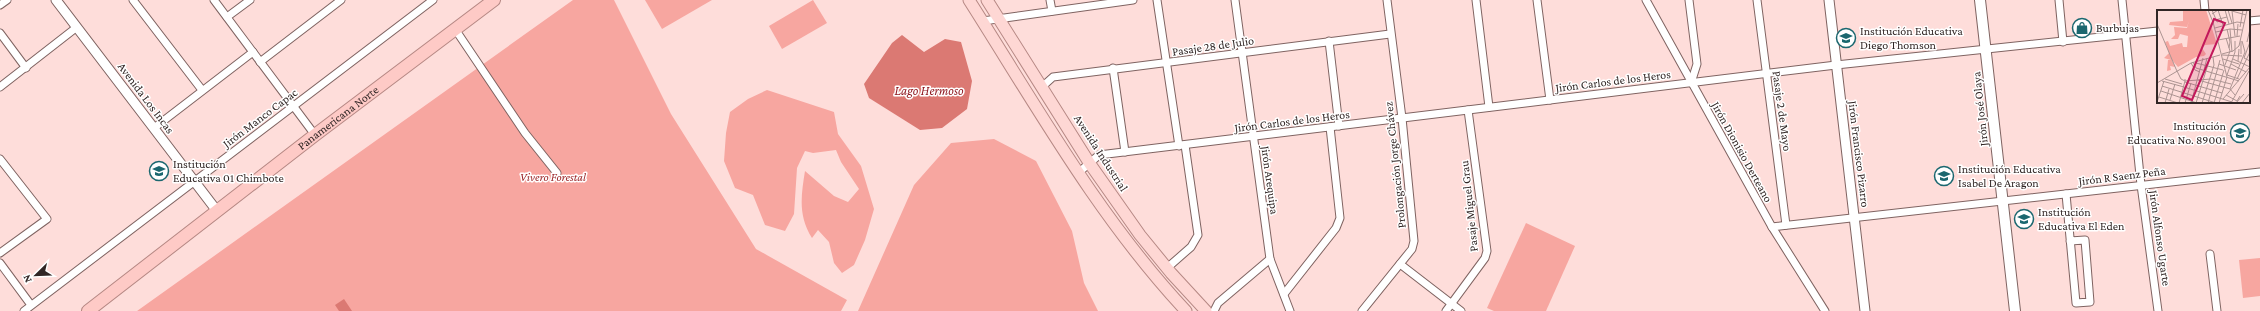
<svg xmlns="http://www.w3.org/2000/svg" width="2260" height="311" font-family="'Crimson Pro',serif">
  <rect width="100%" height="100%" fill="#feddda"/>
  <g fill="#f7a6a0">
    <polygon points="573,0 614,0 671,114 756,249 847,300 841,311 137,311"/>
    <polygon points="645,0 712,0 662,29"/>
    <polygon points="813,0 827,23 782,49 769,26"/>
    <path d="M767 90 834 112 838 134 861 166 874 209 865 240 854 265 842 273 834 263 829 242 818 230 812 238C798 216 801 196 805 171L834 196 848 202 859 189 841 162 836 150 813 153 805 151 797 168 794 214 785 231 765 225 753 195 735 188 724 161 726 133 730 112 748 99Z"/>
    <polygon points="994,139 1036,161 1072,231 1084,283 1098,311 858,311 914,185 951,143"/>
    <polygon points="1526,223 1575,246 1546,311 1494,311 1487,308"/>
    <polygon points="2260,258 2260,296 2243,298 2239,260"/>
  </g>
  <g fill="#db7973">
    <polygon points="902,35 924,52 945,39 961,42 972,81 967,109 942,128 920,130 869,98 864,84 892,43"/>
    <polygon points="344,299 352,311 339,311 335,305"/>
  </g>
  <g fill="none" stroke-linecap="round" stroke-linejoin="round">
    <g stroke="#7f6361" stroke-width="9">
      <g id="minor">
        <polyline points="133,0 202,90"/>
        <polyline points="214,0 315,135"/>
        <polyline points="1050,0 1052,11"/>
        <polyline points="1157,0 1179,146"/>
        <polyline points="1235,0 1270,259 1290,311"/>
        <polyline points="1476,0 1489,107"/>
        <polyline points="1537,0 1550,100"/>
        <polyline points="1646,0 1772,227 1825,311"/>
        <polyline points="1689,0 1697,64 1691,83"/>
        <polyline points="1757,0 1786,225"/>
        <polyline points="2059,0 2063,42"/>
        <polyline points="2122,0 2141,185 2158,311"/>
        <polyline points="2204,0 2205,11"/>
        <polyline points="0,5 7,0"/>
        <polyline points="227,17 250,0"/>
        <polyline points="983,21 1133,0"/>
        <polyline points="2249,21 2260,20"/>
        <polyline points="455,29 525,133 557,173"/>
        <polyline points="0,33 26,68"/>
        <polyline points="1329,41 1339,126"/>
        <polyline points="260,62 341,0"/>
        <polyline points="1113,68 1125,152"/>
        <polyline points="1043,86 1053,77 1390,34"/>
        <polyline points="0,87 77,27"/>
        <polyline points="154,128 253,52"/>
        <polyline points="0,159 47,219 0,253"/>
        <polyline points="1078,173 1099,155 1836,65 2158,31"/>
        <polyline points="2066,194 2076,303 2090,302 2085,240 2070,241"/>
        <polyline points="1772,227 2260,172"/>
        <polyline points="2210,254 2217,311"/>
        <polyline points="0,263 31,305"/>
        <polyline points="1400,264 1461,311"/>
        <polyline points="1167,268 1191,247 1198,235 1185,145"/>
        <polyline points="1284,294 1336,228 1340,218 1330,127"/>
        <polyline points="24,311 433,0"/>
        <polyline points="1214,311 1218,303 1270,259"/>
        <polyline points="1362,311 1412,249 1414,241 1402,118 1387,0"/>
        <polyline points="1446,311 1485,258 1487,251 1468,110"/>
      </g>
    </g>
    <g stroke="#7f6361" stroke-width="11">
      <g id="tertiary">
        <polyline points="56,0 217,211"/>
        <polyline points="1829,0 1865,311"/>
      </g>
    </g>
    <g stroke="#7f6361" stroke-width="12">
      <polyline id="secondary" points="1980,0 2015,311"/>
    </g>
    <g stroke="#b68884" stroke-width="13">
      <g id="primary">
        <path d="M969 0C1037 107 1099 218 1186 311"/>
        <polyline points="987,0 1090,164 1140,235 1171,273 1206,311"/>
      </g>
    </g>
    <g stroke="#b68884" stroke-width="14">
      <g id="trunk">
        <path id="s1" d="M88 311 315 135 494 0"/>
      </g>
    </g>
    <use href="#minor" stroke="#fff" stroke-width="7"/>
    <use href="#tertiary" stroke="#fff" stroke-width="9"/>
    <use href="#secondary" stroke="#fff" stroke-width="10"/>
    <use href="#primary" stroke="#fed7d4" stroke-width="11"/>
    <use href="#trunk" stroke="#fecac6" stroke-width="12"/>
  </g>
  <defs>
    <g id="shop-ring" transform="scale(1)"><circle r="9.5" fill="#fff" stroke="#1b676f" stroke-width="1.5"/><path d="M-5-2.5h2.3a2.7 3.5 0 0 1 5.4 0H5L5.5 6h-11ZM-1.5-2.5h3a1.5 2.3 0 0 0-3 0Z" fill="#1b676f"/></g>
    <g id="school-ring" transform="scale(1)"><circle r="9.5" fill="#fff" stroke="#1b676f" stroke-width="1.5"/><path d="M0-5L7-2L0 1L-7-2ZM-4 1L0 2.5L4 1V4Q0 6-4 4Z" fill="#1b676f"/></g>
  </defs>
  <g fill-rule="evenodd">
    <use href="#shop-ring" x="2082" y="28"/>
    <use href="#school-ring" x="1846" y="38"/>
    <use href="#school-ring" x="2240" y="133"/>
    <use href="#school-ring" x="159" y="171"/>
    <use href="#school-ring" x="1944" y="176"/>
    <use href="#school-ring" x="2024" y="219"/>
  </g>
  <g text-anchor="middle" stroke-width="3" stroke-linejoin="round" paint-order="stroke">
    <g font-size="12" fill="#312625" stroke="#fff" text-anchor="start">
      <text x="2096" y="32">Burbujas</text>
      <text x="1860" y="35">Institución Educativa<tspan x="1860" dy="14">Diego Thomson</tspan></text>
      <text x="2226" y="130" text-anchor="end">Institución<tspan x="2226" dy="14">Educativa No. 89001</tspan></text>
      <text x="173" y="168">Institución<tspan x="173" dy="14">Educativa 01 Chimbote</tspan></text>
      <text x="1958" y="173">Institución Educativa<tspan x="1958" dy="14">Isabel De Aragon</tspan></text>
      <text x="2038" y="216">Institución<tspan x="2038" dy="14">Educativa El Eden</tspan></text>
    </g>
    <g font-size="12" fill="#312625" stroke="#fff">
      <text transform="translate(1213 46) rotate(-8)" y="4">Pasaje 28 de Julio</text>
      <text transform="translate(1613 81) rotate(-7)" y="4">Jirón Carlos de los Heros</text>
      <text transform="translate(146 98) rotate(53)" y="4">Avenida Los Incas</text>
      <text transform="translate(1980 109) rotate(-96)" y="4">Jirón José Olaya</text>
      <text transform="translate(1782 111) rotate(82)" y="4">Pasaje 2 de Mayo</text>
      <text transform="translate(260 118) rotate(-37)" y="4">Jirón Manco Capac</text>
      <text dy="4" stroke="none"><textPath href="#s1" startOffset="316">Panamericana Norte</textPath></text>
      <text transform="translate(1292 121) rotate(-7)" y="4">Jirón Carlos de los Heros</text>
      <text transform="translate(1742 152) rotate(61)" y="4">Jirón Dionisio Derteano</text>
      <text transform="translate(1101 153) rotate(57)" y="4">Avenida Industrial</text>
      <text transform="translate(1859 154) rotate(83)" y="4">Jirón Francisco Pizarro</text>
      <text transform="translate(1395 165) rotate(-96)" y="4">Prolongación Jorge Chávez</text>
      <text transform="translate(2122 176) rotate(-7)" y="4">Jirón R Saenz Peña</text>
      <text transform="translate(1270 180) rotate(82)" y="4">Jirón Arequipa</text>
      <text transform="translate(1469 206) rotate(-96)" y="4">Pasaje Miguel Grau</text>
      <text transform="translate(2160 238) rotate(82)" y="4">Jirón Alfonso Ugarte</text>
    </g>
    <g font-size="12" font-style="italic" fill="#9c2629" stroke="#fff">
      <text x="553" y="181">Vivero Forestal</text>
    </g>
    <g font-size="13" font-style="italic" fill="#8e161e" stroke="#fff">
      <text x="929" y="95">Lago Hermoso</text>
    </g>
  </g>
  <g transform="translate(2157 10)">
    <rect width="93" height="93" fill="#feddda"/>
    <path d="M26 0H49L60 34 48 35 45 38 49 44 47 46 39 47 21 57 15 50 18 57 13 56 14 60 10 61 11 50H14L7 48 12 43 8 32 11 31 13 36 25 33 26 37H30L31 26 23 24 21 29H14L18 25 17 17 30 18 32 11 30 17 12 15 13 12 26 11Z" fill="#f7a6a0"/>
    <path fill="none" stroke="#ac9492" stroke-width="1" d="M51 0 56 12 70 67 62 93M55 0 60 12 65 10M68 0 72 14M71 0 75 13M75 1 78 26M75 1 89 5M55 4 61 0 66 15M58 10 70 7M0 14 19 59M83 17 86 0M58 18 80 12 87 13M70 19 73 32 72 38M73 19 75 42M59 22 73 19 85 20M80 26 81 14M61 30 83 26M78 31V42L70 65 82 69M90 32 93 19M93 32 87 48 93 51M65 44 76 41 82 36 90 0M84 44V31M65 45 85 46M66 49 82 54M76 49 93 57M81 51 82 39M36 52 39 58 82 71M34 53 38 60 43 62M39 53 66 60M62 54 79 60M74 54 89 62M68 55 73 41 69 28M19 59 24 69 28 71 22 93M47 60 50 48M8 69 25 74M28 69V71L54 69 74 74M80 69 93 42M41 70 73 79M5 71 27 77M28 72 65 83M0 73 34 53 63 45M5 76 59 93M27 77 75 92M4 81 40 93M69 85 80 91 83 86M78 85 73 79 88 42 85 31M2 87 21 93M66 89 93 57M13 90 18 74M0 92 7 71M8 93 12 79M28 93 34 73M34 93 46 48M39 93 53 48M45 93 57 55 56 47M51 93 63 50M57 93 67 60M74 93 92 61M79 93 87 84M85 93 93 83"/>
    <path fill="#c2185b" fill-opacity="0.15" stroke="#c2185b" stroke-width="2" d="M57 9 68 13 35 90 25 86Z"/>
    <rect width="93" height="93" fill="none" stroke="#312625" stroke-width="2"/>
  </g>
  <g transform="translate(36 275) rotate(247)" stroke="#ffffff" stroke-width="3" paint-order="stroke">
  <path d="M0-3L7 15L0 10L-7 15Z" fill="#312625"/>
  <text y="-6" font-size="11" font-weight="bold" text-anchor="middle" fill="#312625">N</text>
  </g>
</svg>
